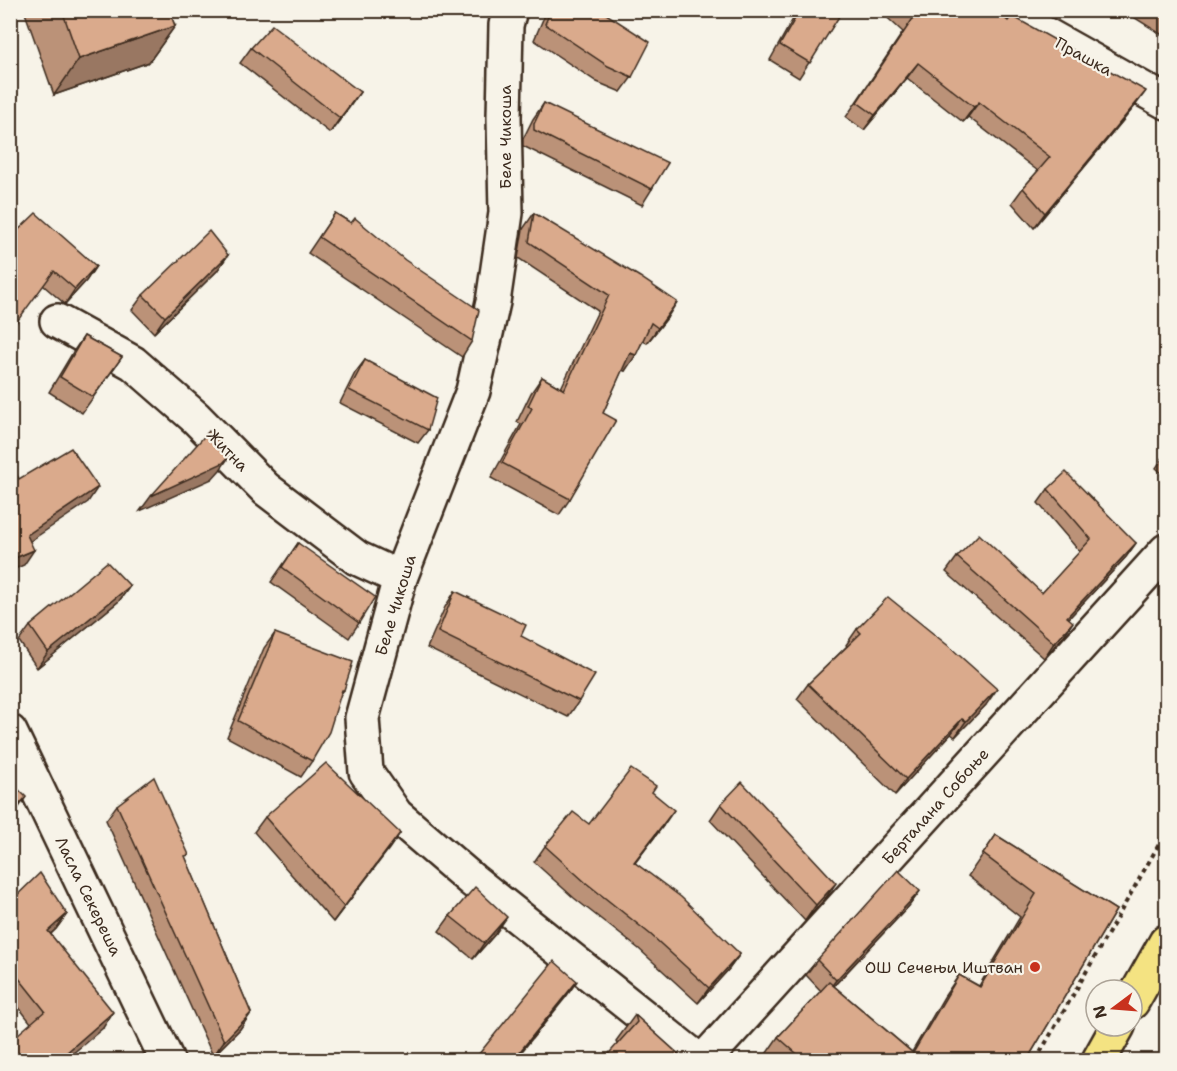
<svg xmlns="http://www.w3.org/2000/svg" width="1177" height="1071" font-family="'Shantell Sans',sans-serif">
  <rect width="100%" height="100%" fill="#f7f3e8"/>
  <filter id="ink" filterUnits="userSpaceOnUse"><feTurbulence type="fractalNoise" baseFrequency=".0167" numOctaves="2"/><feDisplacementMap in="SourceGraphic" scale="12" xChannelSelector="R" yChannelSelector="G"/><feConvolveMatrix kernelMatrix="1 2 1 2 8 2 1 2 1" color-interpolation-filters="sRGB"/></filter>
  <g filter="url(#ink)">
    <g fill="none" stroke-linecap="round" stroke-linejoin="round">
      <g stroke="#3b2a1e" stroke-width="38">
        <g id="minor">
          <polyline points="510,10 506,25 504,117 506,213 493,302 473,391 400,578 362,718 366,772 396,815 472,880 698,1060"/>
          <polyline points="1002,10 1166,102"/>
          <polyline points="57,321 133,363 196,418 266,489 357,558 400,578"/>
          <polyline points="10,732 167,1060"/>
          <polyline points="704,1060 1166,551"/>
        </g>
      </g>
      <g stroke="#3b2a1e" stroke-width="38">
        <g id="major">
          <polyline points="1132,1002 1166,942"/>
          <polyline points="1099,1060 1118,1026"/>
        </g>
      </g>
      <polyline stroke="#3b2a1e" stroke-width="4" stroke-dasharray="4.5 4.5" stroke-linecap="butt" points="1036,1060 1166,832"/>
      <use href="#minor" stroke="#f7f3e8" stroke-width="33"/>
      <use href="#major" stroke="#f4e382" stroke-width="33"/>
    </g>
    <g fill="#bb9278" stroke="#3b2a1e" stroke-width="1.5">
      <polygon points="24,10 169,10 175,26 149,62 54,95"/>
      <polygon points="547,10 600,10 632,77 621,92 597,82 534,40"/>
      <polygon points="798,10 843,10 799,78 770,60"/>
      <polygon points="879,10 994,10 1135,106 1034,228 1012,203 1023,188 1038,171 968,117 963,122 907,78 864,130 846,117 903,32"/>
      <polygon points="1128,10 1167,10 1167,38 1127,13"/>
      <polygon points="251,48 360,92 330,133 240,63"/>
      <polygon points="544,103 652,189 642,205 523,146 523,139 533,119"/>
      <polygon points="335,213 351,223 472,341 462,357 308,253"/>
      <polygon points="534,213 667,318 647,343 643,341 625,371 622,370 603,413 570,499 559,515 491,478 521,424 517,422 531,393 542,377 561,388 598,311 518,258 523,229"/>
      <polygon points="10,238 96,266 86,281 65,304 44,286"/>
      <polygon points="228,255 217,271 154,333 132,310 143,295"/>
      <polygon points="84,336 122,357 82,413 49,392 73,352"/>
      <polygon points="365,360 428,430 418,443 340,403 355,373"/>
      <polygon points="10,365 17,373 10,382"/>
      <polygon points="1167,452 1167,478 1156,468"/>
      <polygon points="1048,489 1136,543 1126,557 1069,618 1063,637 1044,658 946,572 957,557 1042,593 1080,552 1038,503"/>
      <polygon points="298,543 359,623 349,638 271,582"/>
      <polygon points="130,586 119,601 37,668 19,641 30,626"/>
      <polygon points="455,591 521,636 579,701 568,717 427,648 445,607"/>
      <polygon points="857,629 986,705 955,737 951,734 895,795 797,699 808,684 847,646 846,645"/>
      <polygon points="275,633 344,690 340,695 312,761 301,777 227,737 264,648"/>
      <polygon points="652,792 663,826 635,863 740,954 729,969 698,1003 639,949 574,898 534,862 545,846"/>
      <polygon points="721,804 825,899 805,921 710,820"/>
      <polygon points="117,805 186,859 251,1013 240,1029 213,1056 106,820"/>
      <polygon points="265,817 400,833 333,922 254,832"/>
      <polygon points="996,835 1116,910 1027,1060 762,1060 778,1037 821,991 806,975 817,960 920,891 909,906 834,986 912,1052 944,997 959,975 979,986 1020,917 968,876"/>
      <polygon points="10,902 67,914 56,929 51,934 103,1028 31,1023 10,996"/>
      <polygon points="450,916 496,933 473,959 439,931"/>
      <polygon points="635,1015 685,1060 617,1045 616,1041"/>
    </g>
    <g fill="#997762" stroke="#3b2a1e" stroke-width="1.5">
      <polygon points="175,26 149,62 54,95 79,59"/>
      <polygon points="918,63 907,78 864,130 875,115"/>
      <polygon points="1146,91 1135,106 1034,228 1045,213"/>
      <polygon points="360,92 349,108 330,133 340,118"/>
      <polygon points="979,102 968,117 963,122 974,107"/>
      <polygon points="228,255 217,271 154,333 165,317"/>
      <polygon points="96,266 86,281 65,304 75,289"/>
      <polygon points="677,302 667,318 647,343 658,328"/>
      <polygon points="630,353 636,355 625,371 619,368"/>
      <polygon points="231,454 220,470 212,479 140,511 151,496"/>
      <polygon points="98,487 88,502 17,550 27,535"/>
      <polygon points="1136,543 1126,557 1057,631 1067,617"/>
      <polygon points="34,550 24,565 10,571 10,560"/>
      <polygon points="130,586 119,601 37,668 48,652"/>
      <polygon points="1073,622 1063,637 1044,658 1054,643"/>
      <polygon points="997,689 986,705 955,737 966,721"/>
      <polygon points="962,719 951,734 895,795 906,779"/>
      <polygon points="26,797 15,813 10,818 10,815"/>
      <polygon points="674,810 663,826 623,878 634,862"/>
      <polygon points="400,833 389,849 333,922 344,907"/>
      <polygon points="836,883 825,899 805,921 816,905"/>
      <polygon points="920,891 909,906 825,995 836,980"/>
      <polygon points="67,914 56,929 37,946 48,931"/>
      <polygon points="507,917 496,933 473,959 484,943"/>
      <polygon points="740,954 729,969 698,1003 709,988"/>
      <polygon points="577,981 566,997 515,1060 513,1060"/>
      <polygon points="113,1012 103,1028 65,1060 58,1060"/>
      <polygon points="251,1013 240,1029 213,1056 224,1041"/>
    </g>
    <g fill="#daaa8c" stroke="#3b2a1e" stroke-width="1.5">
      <polygon points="62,10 169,10 175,26 79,59"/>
      <polygon points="551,10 600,10 650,42 632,77 608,66 545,24"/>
      <polygon points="800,10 843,10 810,63 780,45"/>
      <polygon points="907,10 994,10 1008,21 1012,16 1146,91 1045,213 1023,188 1050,157 979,102 974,107 918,63 875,115 857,102 914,17"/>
      <polygon points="1155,10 1167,10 1167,18"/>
      <polygon points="272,25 360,92 340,118 251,48"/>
      <polygon points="544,103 668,163 652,189 534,130 534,124"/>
      <polygon points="36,213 96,266 75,289 54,271 10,331 10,238"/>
      <polygon points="335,213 351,223 355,218 405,260 479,310 472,341 319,237"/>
      <polygon points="534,213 640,277 677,302 658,328 651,323 636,355 630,353 603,413 616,420 570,499 502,463 532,408 528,406 542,377 564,390 609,295 529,242"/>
      <polygon points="209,231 228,255 165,317 143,295"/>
      <polygon points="84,336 122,357 93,397 60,377"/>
      <polygon points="365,360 437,398 428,430 349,390"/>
      <polygon points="10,365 17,373 10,370"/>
      <polygon points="209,431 231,454 223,463 151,496"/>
      <polygon points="71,448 98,487 27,535 34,550 10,560 10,462 19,479"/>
      <polygon points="1066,472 1136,543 1067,617 1073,622 1054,643 957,557 979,534 1042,593 1091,539 1048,489"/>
      <polygon points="298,543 375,597 359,623 282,567"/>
      <polygon points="107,562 130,586 48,652 30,626"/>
      <polygon points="455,591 526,625 521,636 595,675 579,701 438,632"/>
      <polygon points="888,597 951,648 997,689 966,721 962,719 906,779 808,684 861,633 857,629"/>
      <polygon points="275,633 353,662 344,690 342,690 329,732 312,761 238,721"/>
      <polygon points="326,763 400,833 344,907 265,817"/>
      <polygon points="631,769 656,786 652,792 674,810 634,862 681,897 740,954 709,988 650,934 585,882 545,846 573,812 589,824"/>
      <polygon points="154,777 189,855 185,856 251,1013 224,1041 117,805"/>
      <polygon points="10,781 26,797 10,815"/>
      <polygon points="742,782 836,883 816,905 721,804"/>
      <polygon points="996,835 1116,910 1027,1060 804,1060 778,1037 829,982 913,1053 959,975 980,987 1036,894 983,854"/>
      <polygon points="898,870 920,891 836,980 817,960"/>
      <polygon points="40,873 67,914 48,931 113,1012 58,1060 10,1060 10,1041 45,1011 10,967 10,902"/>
      <polygon points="475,887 507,917 484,943 450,916"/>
      <polygon points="554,961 577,981 513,1060 474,1060"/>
      <polygon points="635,1015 685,1060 603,1060 637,1022"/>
    </g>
  </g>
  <circle fill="#c8321e" stroke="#f7f3e8" stroke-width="2" cx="1035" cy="967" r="6"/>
  <g text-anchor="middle" stroke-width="4.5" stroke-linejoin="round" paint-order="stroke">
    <g font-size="16" fill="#3b2a1e" stroke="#f7f3e8">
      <text transform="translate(1084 56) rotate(29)" y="6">Прашка</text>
      <text transform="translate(505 137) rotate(-90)" y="6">Беле Чикоша</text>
      <text transform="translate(228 450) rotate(46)" y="6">Житна</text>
      <text transform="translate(395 605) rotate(-73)" y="6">Беле Чикоша</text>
      <text transform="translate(935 806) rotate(-48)" y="6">Берталана Собоње</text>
      <text transform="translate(89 896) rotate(64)" y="6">Ласла Секереша</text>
    </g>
    <g font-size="16" fill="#3b2a1e" stroke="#f7f3e8" text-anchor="end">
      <text x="1023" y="973">ОШ Сечењи Иштван</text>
    </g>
  </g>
  <rect width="1177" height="1071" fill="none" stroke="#f7f3e8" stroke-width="36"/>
  <rect x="18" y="18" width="1141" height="1035" fill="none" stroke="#3b2a1e" stroke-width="2" filter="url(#ink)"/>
  <g transform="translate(1114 1008) rotate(254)"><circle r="28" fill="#f7f3e8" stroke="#aca397" stroke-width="1.5"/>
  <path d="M0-4.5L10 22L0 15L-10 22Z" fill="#c8321e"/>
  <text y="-9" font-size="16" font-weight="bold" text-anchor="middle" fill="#3b2a1e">N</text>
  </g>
</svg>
